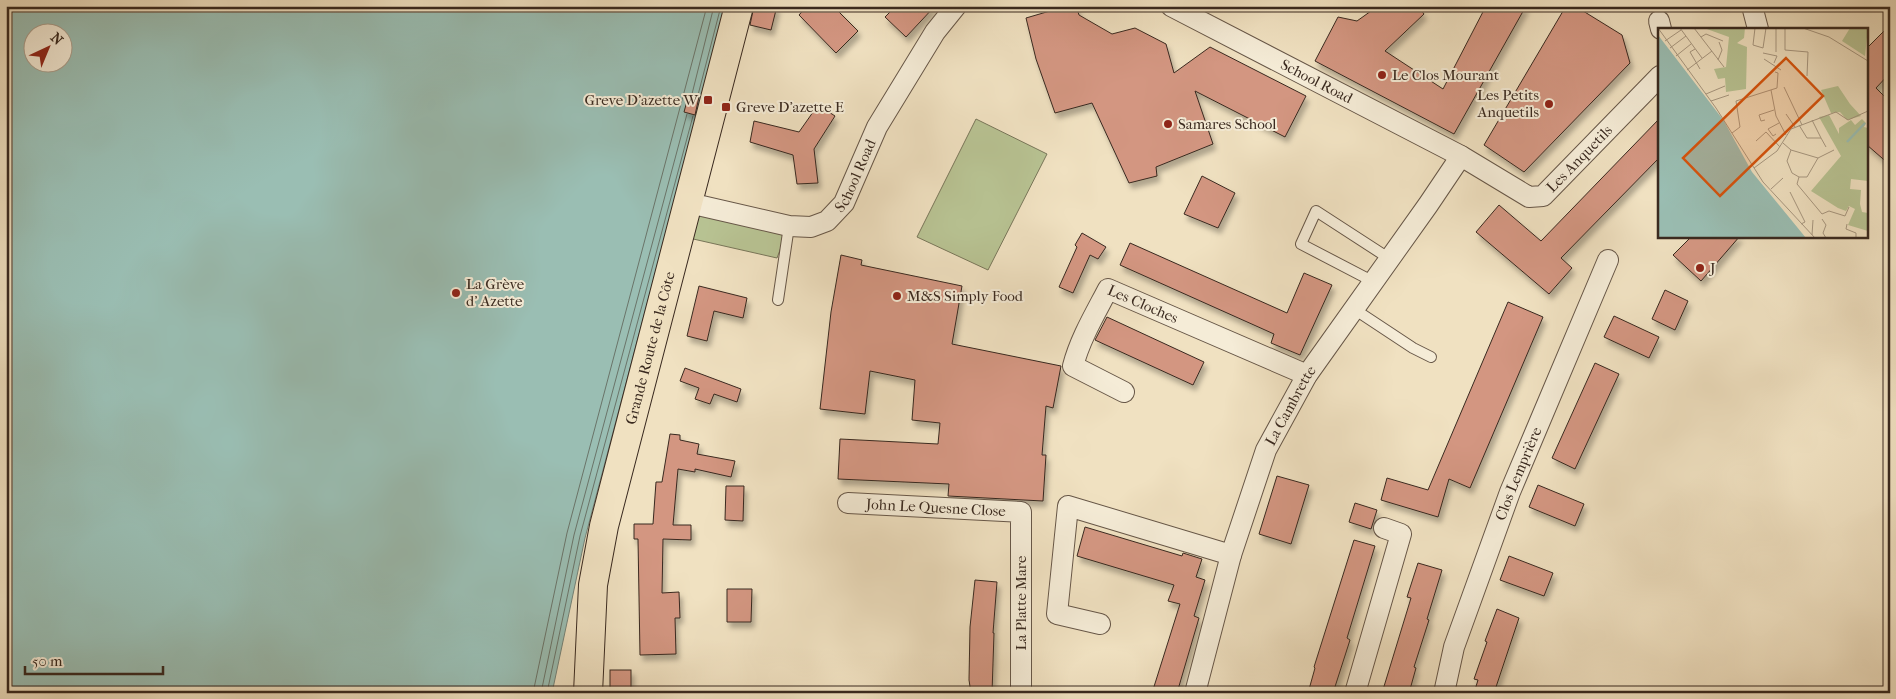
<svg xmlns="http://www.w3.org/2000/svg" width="1896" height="699" font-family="'IM FELL French Canon',serif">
  <defs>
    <filter id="shadow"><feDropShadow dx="3" dy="5.5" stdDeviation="2.5" flood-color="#0004"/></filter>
  </defs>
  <rect width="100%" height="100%" fill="#f0e1c1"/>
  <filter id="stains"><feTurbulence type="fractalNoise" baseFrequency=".004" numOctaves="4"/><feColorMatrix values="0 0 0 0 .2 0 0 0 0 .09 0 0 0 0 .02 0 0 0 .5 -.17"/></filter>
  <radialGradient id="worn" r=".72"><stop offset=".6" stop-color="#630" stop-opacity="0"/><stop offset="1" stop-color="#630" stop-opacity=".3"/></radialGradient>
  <g fill="#b8c393" stroke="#787659">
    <polygon points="976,119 1047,154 988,270 917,237"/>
    <polygon points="689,203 789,226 777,258 680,236"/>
  </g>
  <path fill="#9abeb3" stroke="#738278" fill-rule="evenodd" d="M6 6H726L585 538 552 693H6ZM32 32H62V62H32Z"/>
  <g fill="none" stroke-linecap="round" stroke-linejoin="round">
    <g stroke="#6a7469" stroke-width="1">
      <polyline points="692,94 714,6"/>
      <polyline points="698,95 721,6"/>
      <polyline points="533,693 567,533 707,6"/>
      <polyline points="541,693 574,535 687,114"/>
      <polyline points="547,693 580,536 693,116"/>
    </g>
  </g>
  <g fill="#d39681" stroke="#39291f" filter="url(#shadow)">
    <polygon points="754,6 777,6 771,30 750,25"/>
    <polygon points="807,6 833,6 858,31 836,53 799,15"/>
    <polygon points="896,6 935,6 906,37 885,17"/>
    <polygon points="1067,6 1076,6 1079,15 1112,34 1135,28 1166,44 1174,73 1210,47 1306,96 1285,137 1195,91 1213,144 1156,167 1157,176 1129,183 1092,103 1055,113 1036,59 1026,18"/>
    <polygon points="1378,6 1418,6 1424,14 1385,51 1443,89 1486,6 1526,6 1454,134 1315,61 1338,17 1357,21"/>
    <polygon points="1566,6 1575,6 1622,35 1630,63 1524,172 1484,145"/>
    <polygon points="1890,25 1890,73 1876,88 1890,102 1890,165 1867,145 1867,48"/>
    <polygon points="689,94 699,97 695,115 684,112"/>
    <polygon points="818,105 835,116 814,149 818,183 797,184 793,155 750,142 754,121 799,132"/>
    <polygon points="1660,118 1660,157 1561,258 1572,268 1549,294 1476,232 1499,205 1541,241"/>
    <polygon points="1202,176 1235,193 1218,228 1184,214"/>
    <polygon points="1082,233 1106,247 1098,259 1090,255 1073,293 1059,287 1077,247 1075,245"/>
    <polygon points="1692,236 1740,236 1701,281 1673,255"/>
    <polygon points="1130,243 1287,313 1304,273 1332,285 1300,355 1271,343 1274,334 1120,265"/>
    <polygon points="841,255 862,260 861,265 962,286 952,344 1061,366 1053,408 1046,406 1042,455 1046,455 1043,501 948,496 949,484 838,479 840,439 938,444 940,423 912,420 915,380 870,371 865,414 820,409 831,312"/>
    <polygon points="699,286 747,298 743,318 714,311 707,341 687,336"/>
    <polygon points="1665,290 1688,301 1675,330 1652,319"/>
    <polygon points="1508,302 1543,317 1470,488 1449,479 1438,517 1381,500 1387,478 1428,490"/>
    <polygon points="1614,316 1659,337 1649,358 1604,337"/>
    <polygon points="1107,317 1204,362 1193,385 1095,340"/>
    <polygon points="1595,363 1619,374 1575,469 1552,458"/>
    <polygon points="685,368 741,389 737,402 714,394 710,404 695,399 699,388 680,381"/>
    <polygon points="670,434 680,435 680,440 699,444 697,454 735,461 731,477 695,469 695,472 678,469 673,525 691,525 691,540 663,539 662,593 679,592 680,618 675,618 676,654 640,655 638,539 634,539 634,524 653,524 656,482 662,482"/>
    <polygon points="1277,476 1309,485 1291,544 1259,534"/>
    <polygon points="1538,485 1584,504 1575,526 1529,507"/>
    <polygon points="726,486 744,486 743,521 725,520"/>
    <polygon points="1355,503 1377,510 1371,529 1349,522"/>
    <polygon points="1085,527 1182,556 1183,553 1202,559 1196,577 1205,580 1194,616 1199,618 1177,693 1152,693 1180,604 1168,601 1174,585 1077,556"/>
    <polygon points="1354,540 1375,546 1347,638 1350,640 1333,693 1308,693 1315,668 1314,667"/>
    <polygon points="1509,556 1553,573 1544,596 1500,580"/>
    <polygon points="1418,563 1442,570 1427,619 1429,620 1414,667 1416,668 1409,693 1382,693 1411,598 1407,597"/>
    <polygon points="975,580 997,582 993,633 994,633 992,693 971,693 969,680 970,627"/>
    <polygon points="727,589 752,589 751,622 727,622"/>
    <polygon points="1497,609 1519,618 1494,693 1474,693 1478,680 1474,679 1487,642 1485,641"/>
    <rect x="610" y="670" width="21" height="23"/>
  </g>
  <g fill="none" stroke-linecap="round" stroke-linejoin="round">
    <g stroke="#675748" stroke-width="12">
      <g id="lane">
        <polyline points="1374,282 1301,244 1316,211 1390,259"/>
        <polyline points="778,300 789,226"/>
        <polyline points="1354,309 1413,348 1431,357"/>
      </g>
    </g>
    <g stroke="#675748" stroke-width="22">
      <g id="street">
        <path id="s1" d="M1171 6 1461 156 1529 197 1543 196 1660 76"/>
        <polyline points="1752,6 1758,29"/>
        <polyline points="1659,21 1661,29"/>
        <path id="s2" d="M689 203 789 226 811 227 827 221 844 203 877 127 935 32 956 6"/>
        <path id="s3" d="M1124 392 1073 366C1080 339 1095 314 1108 289L1307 375"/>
        <path id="s4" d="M848 503 1021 512V693"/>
        <polyline points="1100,624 1057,614 1068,506 1231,555"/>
        <path id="s5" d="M1195 693 1231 555 1266 450 1307 375 1428 205 1461 156"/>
        <polyline points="1355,693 1401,534 1384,528"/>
        <path id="s6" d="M1444 693 1454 647 1510 492 1608 260"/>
      </g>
    </g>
    <g stroke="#39291f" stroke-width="30">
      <g id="primary">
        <path id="s7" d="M588 693 593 585 604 526 739 6"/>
      </g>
    </g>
    <use href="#lane" stroke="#f5ecd7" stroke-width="10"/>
    <use href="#street" stroke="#f5ecd7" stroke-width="20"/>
    <use href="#primary" stroke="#f0e1c1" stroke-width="28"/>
  </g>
  <g fill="#8f2418" stroke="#f5ecd7" stroke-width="2">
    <circle cx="1382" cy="75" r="5"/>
    <rect x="703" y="95" width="10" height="10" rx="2.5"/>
    <circle cx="1549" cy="104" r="5"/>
    <rect x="721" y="102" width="10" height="10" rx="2.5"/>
    <circle cx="1168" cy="124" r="5"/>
    <circle cx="1700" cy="268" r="5"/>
    <circle cx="456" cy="293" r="5"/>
    <circle cx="897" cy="296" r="5"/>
  </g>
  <g text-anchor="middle" stroke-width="4" stroke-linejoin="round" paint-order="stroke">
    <g font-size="15" fill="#39291f" stroke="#f5ecd7" text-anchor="start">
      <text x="1392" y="80">Le Clos Mourant</text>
      <text x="1539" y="100" text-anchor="end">Les Petits<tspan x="1539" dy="17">Anquetils</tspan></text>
      <text x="698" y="105" text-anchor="end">Greve D'azette W</text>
      <text x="736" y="112">Greve D'azette E</text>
      <text x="1178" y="129">Samares School</text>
      <text x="1710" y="273">J</text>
      <text x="466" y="289">La Grève<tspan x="466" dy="17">d’ Azette</tspan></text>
      <text x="907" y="301">M&amp;S Simply Food</text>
    </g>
    <g font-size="15" fill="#39291f" stroke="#f5ecd7">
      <text dy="5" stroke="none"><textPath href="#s1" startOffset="164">School Road</textPath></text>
      <text dy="5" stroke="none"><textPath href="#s1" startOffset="472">Les Anquetils</textPath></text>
      <text dy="5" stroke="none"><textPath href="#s2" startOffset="196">School Road</textPath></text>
      <text dy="5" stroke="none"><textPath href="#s3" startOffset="180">Les Cloches</textPath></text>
      <text dy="5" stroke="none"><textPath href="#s7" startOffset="352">Grande Route de la Côte</textPath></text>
      <text dy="5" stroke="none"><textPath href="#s5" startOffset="304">La Cambrette</textPath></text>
      <text dy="5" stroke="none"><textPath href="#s6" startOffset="232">Clos Lemprière</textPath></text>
      <text dy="5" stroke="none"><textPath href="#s4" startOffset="88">John Le Quesne Close</textPath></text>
      <text transform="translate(1021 603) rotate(-90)" y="5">La Platte Mare</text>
    </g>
  </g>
  <g transform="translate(1658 28)">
    <rect width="210" height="210" fill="#f0e1c1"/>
    <path d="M46 0H87L86 10 79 15 89 19 88 61 68 64 67 50 60 51 56 41 68 39 71 9ZM192 0H210L207 28 184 13ZM180 58 192 76 203 88 189 92 182 84 173 85 163 62ZM171 87 181 106V100L193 92 197 97 204 91 208 95 206 99 210 100V153L193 151 192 161 203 162 202 176 204 184 210 185V203L190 197 197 181 191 178 188 183 180 180 153 163 183 128 161 89Z" fill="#b8c393"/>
    <path d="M0 7 66 93 94 144 148 210H0Z" fill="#9abeb3"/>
    <path fill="none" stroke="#9abeb3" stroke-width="2.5" d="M189 114 207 95"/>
    <path fill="none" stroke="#a79780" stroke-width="1" d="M0 0 58 80 105 154 157 210M22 0 44 30M36 0 66 39M97 0 95 17 105 20 108 0M127 0V22L150 24 149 48M145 0 171 9 210 33M43 9 48 6 65 13M7 13 23 2M12 20 28 8M37 21 32 24 42 41M118 24V0M105 25 119 28 116 35M18 28 33 16M106 31 123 42M60 32 64 22 61 14M29 42 54 23M126 59 144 97M113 62 118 88 128 107M48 66 67 58M53 73 71 67M128 86 137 99M107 92 103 93 101 87 116 82M154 92 163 110M141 97 149 110H163L168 119M74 105 82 99 78 73 119 60 120 45 117 44M118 106 115 108 110 101 121 95M98 113 108 104 122 119M125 115 133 122 129 133 134 145 141 149H149L160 130 133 122M160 130 176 122M96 140 119 123 133 101 178 84 190 92 210 83M141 149 139 156 164 186 171 183 187 188 191 179M113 161 125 150M132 164 147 194 143 196M164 191 168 197 165 205 168 210M189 196 188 201 198 205V210M154 207 155 192"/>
    <path fill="#d6540e" fill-opacity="0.15" stroke="#d6540e" stroke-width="2.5" d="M128 30 165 68 62 168 25 130Z"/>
    <rect width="210" height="210" fill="none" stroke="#39291f" stroke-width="2.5"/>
  </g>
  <rect width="1896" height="699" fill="none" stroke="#f0e1c1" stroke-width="25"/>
  <rect x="8" y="8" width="1881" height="684" fill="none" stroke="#39291f" stroke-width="2.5"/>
  <rect x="12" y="12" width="1871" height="674" fill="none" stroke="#39291f"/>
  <g transform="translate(48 48) rotate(44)"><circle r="24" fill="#f5ecd7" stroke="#aa9e8d"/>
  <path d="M0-4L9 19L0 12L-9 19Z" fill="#8f2418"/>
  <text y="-8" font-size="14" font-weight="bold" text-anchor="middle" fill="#39291f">N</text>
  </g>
  <path d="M25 666v8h138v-8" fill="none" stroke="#39291f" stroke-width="2.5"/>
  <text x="32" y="666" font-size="15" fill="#39291f" stroke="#f5ecd7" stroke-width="4" paint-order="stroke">50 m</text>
  <rect width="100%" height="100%" filter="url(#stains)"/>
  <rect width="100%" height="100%" fill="url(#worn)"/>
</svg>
